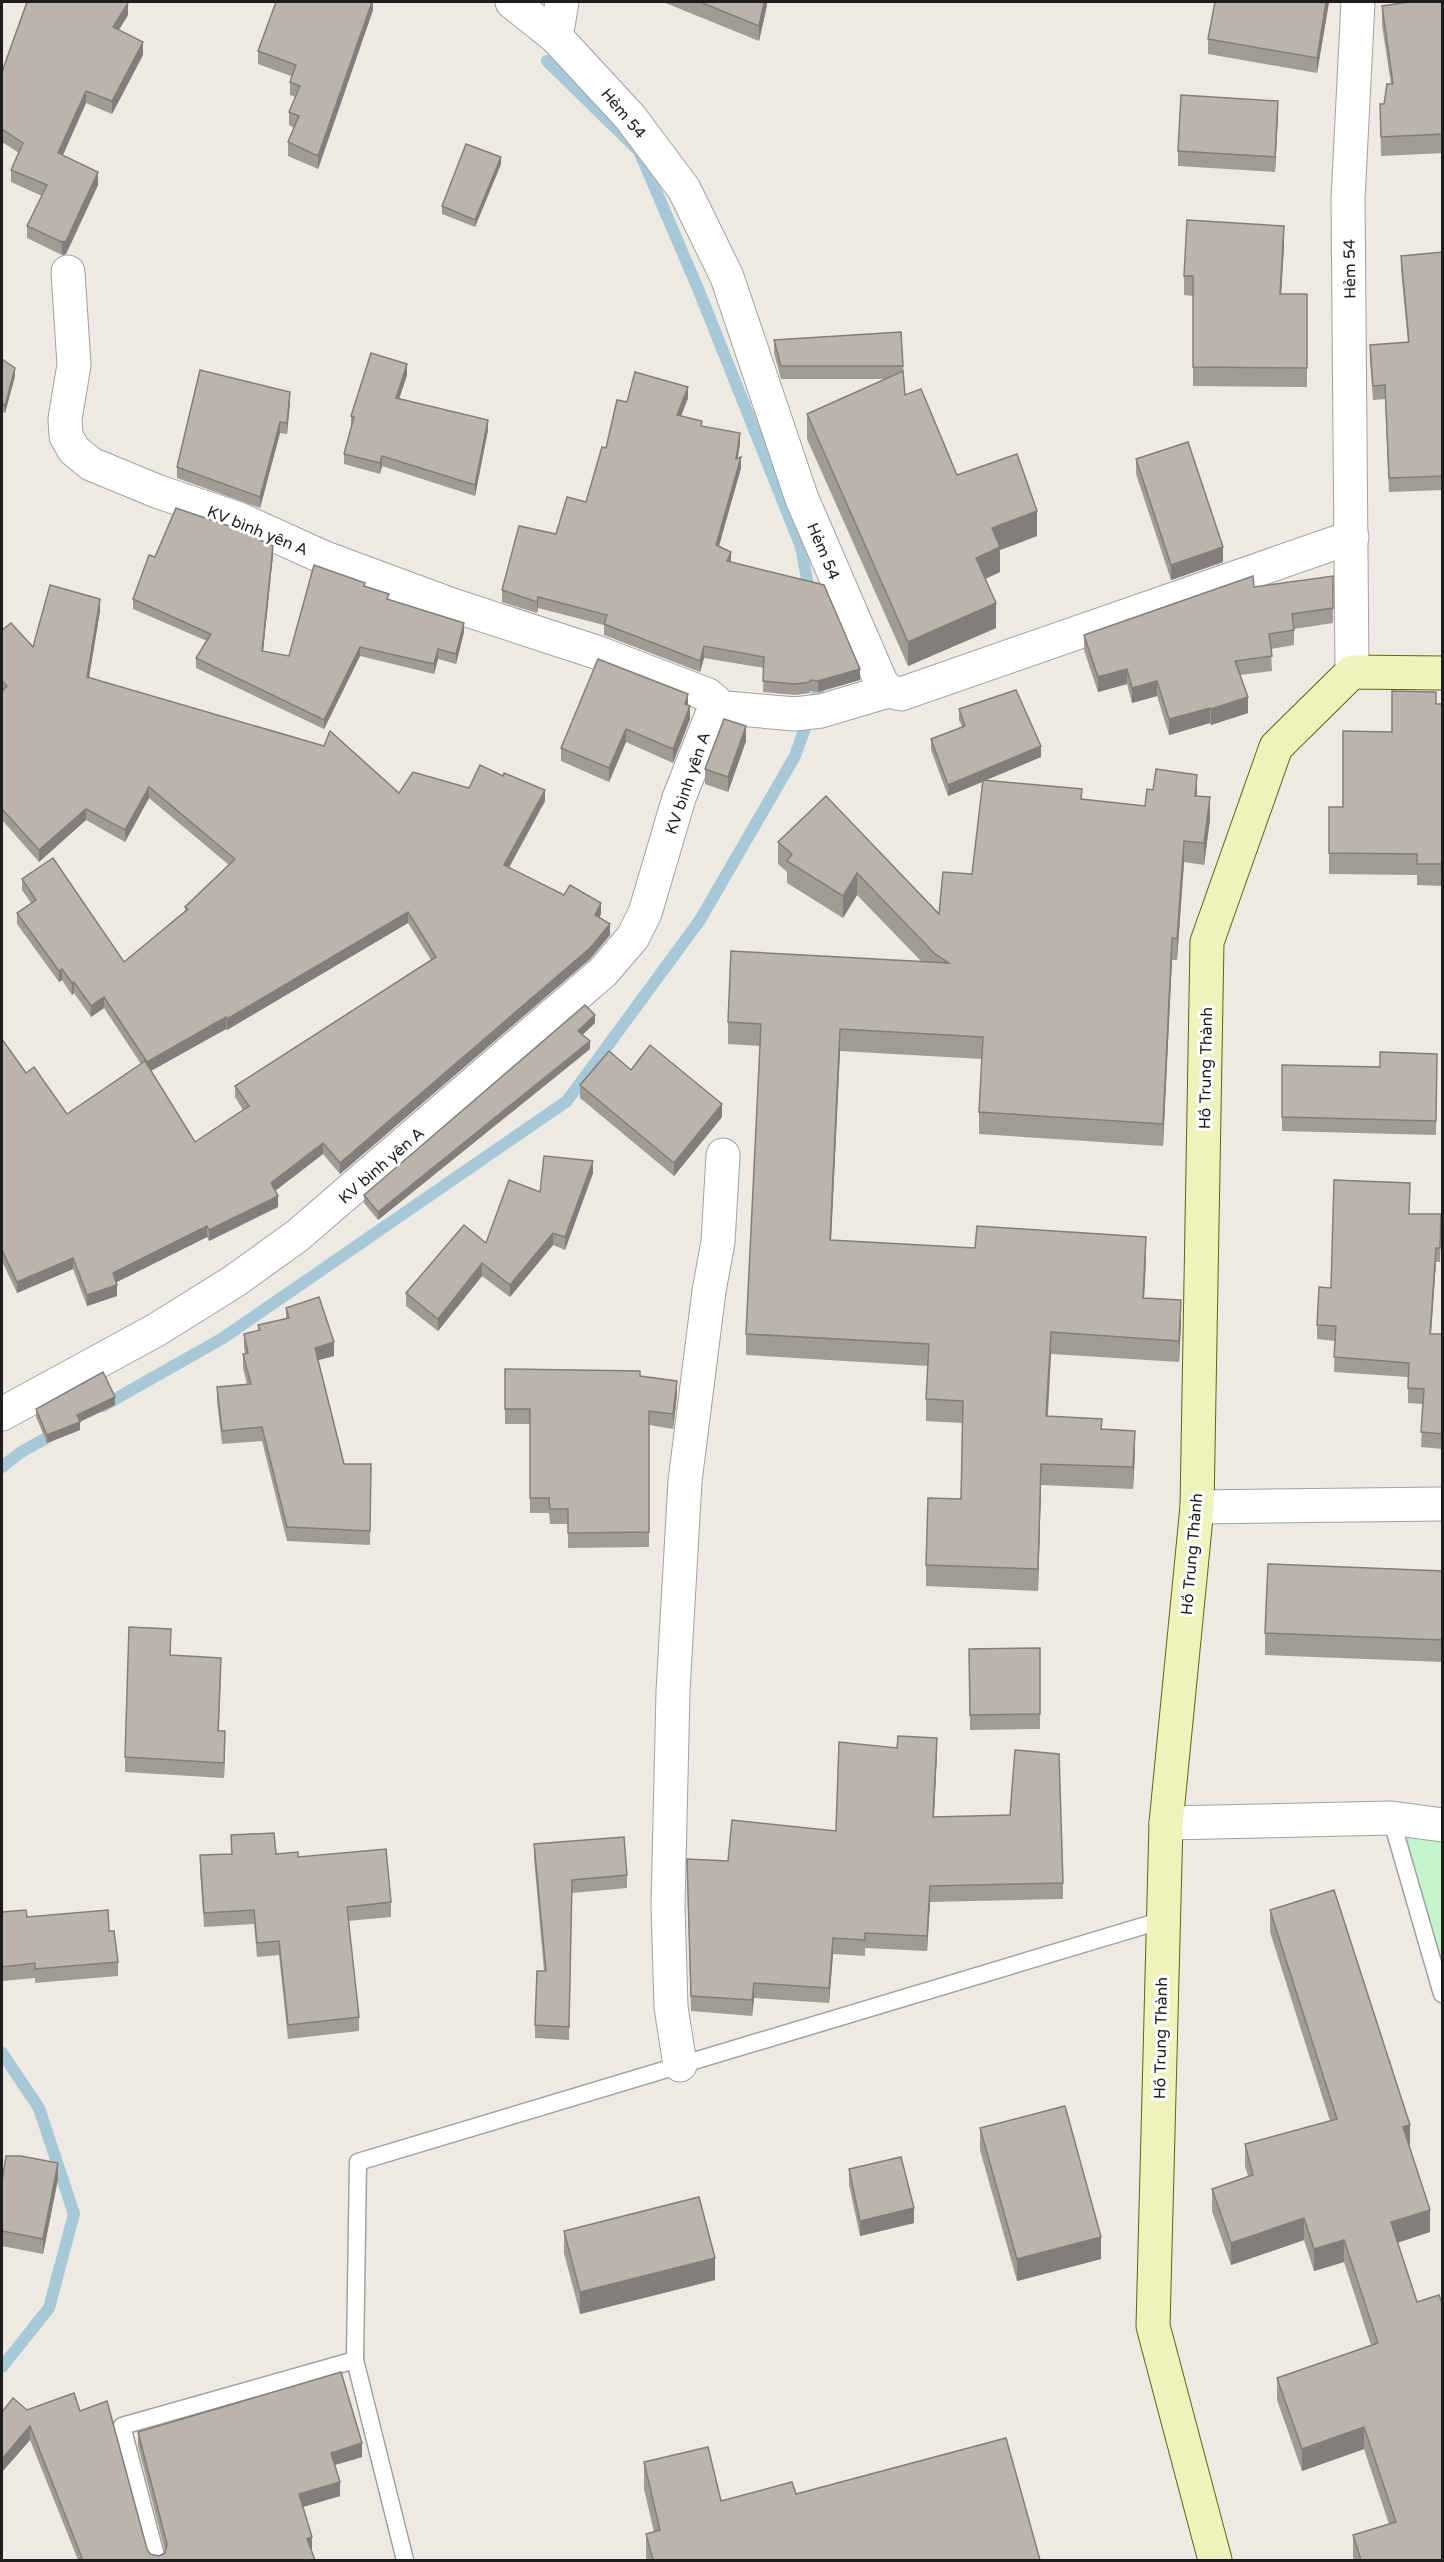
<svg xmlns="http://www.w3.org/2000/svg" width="1444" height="2562" font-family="'Varela Round',sans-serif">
  <rect width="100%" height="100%" fill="#edeae3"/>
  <polygon fill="#c3f4ca" points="1391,1818 1442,1825 1442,1994"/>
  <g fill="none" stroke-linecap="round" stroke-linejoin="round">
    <g stroke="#a7c9d7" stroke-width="12">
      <polyline points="547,61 639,151 699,291 801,547 810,596"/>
      <polyline points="103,1406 223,1338 567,1101 700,920 795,756 823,677"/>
      <polyline points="2,1467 21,1452 59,1431"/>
      <polyline points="2,2053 39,2108 74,2214 49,2308 2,2367"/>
    </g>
    <g stroke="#a1a1a1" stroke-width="19">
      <g id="lane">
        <polyline points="1391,1818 1442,1994"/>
        <polyline points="355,2360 405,2560"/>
        <polyline points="157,2560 122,2426 355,2360 358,2162 1163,1920"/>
      </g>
    </g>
    <g stroke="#a1a1a1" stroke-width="35">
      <g id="street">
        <polyline points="512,2 556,37 630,117 684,189 727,277 802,499 881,682 888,691 901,694 1352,537"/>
        <polyline points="556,37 562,2"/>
        <polyline points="1352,672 1348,199 1358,2"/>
        <polyline points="715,707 795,714 821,711 888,691"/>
        <polyline points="2,1414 156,1330 233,1282 297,1236 603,972 633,937 645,913 679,798 715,707 715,701 708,695 596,652 452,605 325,558 239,519 159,492 91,464 74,450 66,436 65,419 74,365 68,272"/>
        <polyline points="1197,1507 1442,1504"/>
        <polyline points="1166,1823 1391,1818 1442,1825"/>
        <polyline points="680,2065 671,2007 668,1906 673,1691 685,1481 709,1291 718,1242 723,1155"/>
      </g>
    </g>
    <g stroke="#59690e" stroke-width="35">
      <polyline id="secondary" points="1215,2560 1153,2326 1166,1823 1197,1507 1207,942 1276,747 1352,672 1442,673"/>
    </g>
    <use href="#lane" stroke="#fff" stroke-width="16"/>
    <use href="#street" stroke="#fff" stroke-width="33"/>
    <use href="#secondary" stroke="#edf3bb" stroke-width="33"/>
  </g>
  <g fill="#a09b95" fill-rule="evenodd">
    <polygon points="373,2 373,10 318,169 288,156 288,142 294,128 289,125 289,112 295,97 290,95 290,82 291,76 258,64 258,51"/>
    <polygon points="663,2 767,2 767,5 759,41"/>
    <polygon points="1329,2 1317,73 1208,54 1208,39"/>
    <polygon points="1443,2 1443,153 1381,156 1380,104 1384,104 1391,84 1382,25 1382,6"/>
    <polygon points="128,15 119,30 143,55 112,114 86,103 63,155 98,185 66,254 62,255 27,238 27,226 42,196 11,182 11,170 19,153 2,142 2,72"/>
    <polygon points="1278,116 1275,172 1178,166 1178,151"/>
    <polygon points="501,164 475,227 442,214 442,206"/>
    <polygon points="1284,246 1281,294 1307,294 1307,387 1193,386 1193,296 1184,295 1184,276"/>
    <polygon points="1443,252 1443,490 1389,492 1385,399 1373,400 1370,360 1370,345 1408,343 1401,270 1401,256"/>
    <polygon points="901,332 905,395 957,475 1037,536 1000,550 1000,572 985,579 996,628 908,666 807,439 807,414 886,379 781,379 774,353 774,340"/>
    <polygon points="2,359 15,376 5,413 2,411"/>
    <polygon points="407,375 399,399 488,430 475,496 382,466 380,474 344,464 344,454 351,427 351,416"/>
    <polygon points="688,398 681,416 740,444 737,458 741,468 719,546 731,562 860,680 818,692 810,691 810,693 795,695 763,692 764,668 704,658 700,672 604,635 604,625 538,608 537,613 502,602 502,590 586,502 606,448 627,402"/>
    <polygon points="290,403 287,434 280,433 260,508 177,478 177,467"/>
    <polygon points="1136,459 1223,562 1171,580 1136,474"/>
    <polygon points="273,555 263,652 289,656 365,587 389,600 464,632 456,664 438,659 434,674 360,656 324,729 196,668 196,658 207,641 133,609 133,599 155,557"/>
    <polygon points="1333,576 1333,623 1294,629 1294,645 1271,649 1272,671 1240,675 1248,713 1211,725 1210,723 1169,735 1157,696 1132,703 1127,684 1098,692 1084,650 1084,635 1254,587"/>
    <path d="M100 611 89 678 399 793 469 788 545 801 509 868 601 914 599 918 610 935 590 959 340 1174 323 1154 275 1191 278 1207 209 1241 207 1237 116 1282 117 1296 87 1306 73 1269 17 1293 2 1261V1039L26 1073 67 1114 141 1064 104 1008 91 1017 74 993 72 995 62 980 59 982 17 924V913L31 903 22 890V879L124 962 185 911V907L229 865 149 798 125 842 86 820 39 862 2 820V629L33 647ZM408 923 431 960 235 1086V1097L243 1110 195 1142 151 1071 226 1029 227 1030Z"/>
    <polygon points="1436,704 1443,704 1443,886 1417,885 1417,875 1329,874 1329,807 1343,807 1392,732"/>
    <polygon points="688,705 690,719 673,763 626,742 609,782 561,761 561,748"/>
    <polygon points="959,709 1041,757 986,780 1082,799 1145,806 1197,796 1210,819 1204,865 1184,862 1177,960 1172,960 1163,1146 979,1134 979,1112 982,1059 840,1051 831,1240 1146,1259 1144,1298 1181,1322 1179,1362 1051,1354 1048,1416 1102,1429 1135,1453 1133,1489 1041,1485 1038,1591 926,1586 926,1565 961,1499 962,1423 926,1421 926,1399 928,1366 746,1355 746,1334 760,1046 728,1044 728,1022 921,961 857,895 843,918 787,883 787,872 778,864 778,842 826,796 939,914 972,874 983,782 948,796 931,750 931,739 962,727 959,720"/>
    <polygon points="746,741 728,792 705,784 705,769"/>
    <polygon points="595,1023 582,1035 590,1049 378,1220 364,1203 364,1195"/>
    <polygon points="1437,1054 1436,1135 1282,1131 1282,1065 1380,1067"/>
    <polygon points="631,1070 722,1117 674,1176 580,1098 580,1085"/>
    <polygon points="593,1173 565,1250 553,1245 510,1297 482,1276 438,1331 406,1306 406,1293 486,1243 540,1192"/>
    <polygon points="1410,1214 1441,1229 1440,1262 1436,1262 1431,1334 1443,1334 1443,1449 1421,1447 1423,1404 1408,1403 1408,1377 1334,1372 1335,1341 1317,1339 1317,1325 1331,1288"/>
    <polygon points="286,1308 334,1356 318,1360 344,1464 371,1464 370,1545 287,1541 262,1441 222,1444 217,1401 217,1387 247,1384 243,1368 243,1354 245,1354 244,1347 244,1334 258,1330 258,1325 286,1318"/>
    <polygon points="505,1369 640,1376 677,1395 673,1429 649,1425 649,1547 568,1548 568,1524 550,1524 549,1513 530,1513 530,1424 505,1424"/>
    <polygon points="115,1405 80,1422 80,1430 47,1443 36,1417 36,1409"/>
    <polygon points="1443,1571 1443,1662 1265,1655 1265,1633"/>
    <polygon points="1040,1648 1040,1729 970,1730 969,1649"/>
    <polygon points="171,1655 221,1673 219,1731 225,1746 224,1778 125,1772 125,1757"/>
    <polygon points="897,1748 937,1753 934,1817 1063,1883 1063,1899 930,1902 927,1951 865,1948 865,1956 833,1954 829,2003 754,1998 752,2016 691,2011 687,1874 728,1861 836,1831"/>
    <polygon points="231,1835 276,1854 298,1857 391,1902 391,1917 348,1921 359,2017 359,2031 288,2039 279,1955 257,1957 254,1924 204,1927 200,1870 200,1855 231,1854"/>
    <polygon points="534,1844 627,1875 627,1888 572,1893 569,2040 535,2038 535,2025 544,1971 534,1858"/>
    <polygon points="1270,1910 1410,2147 1430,2232 1398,2242 1443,2560 1354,2560 1353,2557 1353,2535 1389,2524 1364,2449 1302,2471 1277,2400 1277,2378 1371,2345 1344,2262 1314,2271 1304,2240 1231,2265 1212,2211 1212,2189 1248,2176 1245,2166 1245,2144 1330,2121 1270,1932"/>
    <polygon points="2,1912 109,1931 118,1962 118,1976 35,1983 35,1978 2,1981"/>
    <polygon points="980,2128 1101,2259 1017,2281 980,2150"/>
    <polygon points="849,2169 914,2223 860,2236 849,2185"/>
    <polygon points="58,2179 43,2254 2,2246 2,2181"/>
    <polygon points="564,2231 715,2280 580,2314 564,2253"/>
    <polygon points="27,2410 80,2411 147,2549 150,2554 159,2556 165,2553 165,2551 138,2446 138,2432 362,2457 335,2465 340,2496 303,2507 312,2551 78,2560 30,2440 2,2472 2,2412"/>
    <polygon points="644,2462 721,2501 796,2494 1040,2560 646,2560 646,2534 654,2532 644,2489"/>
  </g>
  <g fill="#827e79">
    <polygon points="372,2 373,2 373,10 318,169 318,156"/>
    <polygon points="764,2 767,2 767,5 759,41 759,26"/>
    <polygon points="1326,2 1329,2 1317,73 1317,58"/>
    <polygon points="128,3 128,15 113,39 113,27"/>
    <polygon points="143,42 143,55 112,114 112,101"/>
    <polygon points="86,91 86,103 58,166 58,153"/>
    <polygon points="1278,101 1278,116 1275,172 1275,157"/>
    <polygon points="501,157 501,164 475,227 475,220"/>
    <polygon points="98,172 98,185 66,254 62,255 62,242"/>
    <polygon points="1284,226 1284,246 1280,313 1280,294"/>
    <polygon points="407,364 407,375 396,408 396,398"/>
    <polygon points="15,368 15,376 5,413 5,406"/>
    <polygon points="688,387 688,398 677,426 677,415"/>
    <polygon points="290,392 290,403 287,434 287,423"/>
    <polygon points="488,420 488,430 475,496 475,485"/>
    <polygon points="280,422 280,433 260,508 260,497"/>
    <polygon points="740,433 740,444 736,470 736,459"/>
    <polygon points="382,456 382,466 380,474 380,463"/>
    <polygon points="741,457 741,468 716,556 716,545"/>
    <polygon points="1037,511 1037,536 1000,550 1000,572 976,583 976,558 992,528"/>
    <polygon points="273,546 273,555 262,661 262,651"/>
    <polygon points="1223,547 1223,562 1171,580 1171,565"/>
    <polygon points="731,552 731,563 727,561"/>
    <polygon points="538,597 538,608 537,613 537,602"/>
    <polygon points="100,599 100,611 87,689 87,677"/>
    <polygon points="996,603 996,628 908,666 908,642"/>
    <polygon points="464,623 464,632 456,664 456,654"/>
    <polygon points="704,646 704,658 700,672 700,661"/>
    <polygon points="360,647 360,656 324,729 324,720"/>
    <polygon points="438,649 438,659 434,674 434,664"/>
    <polygon points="860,669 860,680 818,692 818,681"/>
    <polygon points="1127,669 1127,684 1098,692 1098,677"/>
    <polygon points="1157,681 1157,696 1132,703 1132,688"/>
    <polygon points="688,694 688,707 685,704"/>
    <polygon points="1248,697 1248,713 1211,725 1211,709"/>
    <polygon points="690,706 690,719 673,763 673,749"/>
    <polygon points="1210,708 1210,723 1169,735 1169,719"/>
    <polygon points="746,726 746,741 728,792 728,777"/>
    <polygon points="626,729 626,742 609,782 609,768"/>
    <polygon points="1041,746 1041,757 948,796 948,785"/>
    <polygon points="1197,775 1197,796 1195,796"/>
    <polygon points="149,787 149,798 125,842 125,830"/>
    <polygon points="545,790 545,801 504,876 504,865"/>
    <polygon points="1210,797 1210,819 1204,865 1204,843"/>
    <polygon points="86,809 86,820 39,862 39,850"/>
    <polygon points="1184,841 1184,862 1177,960 1177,939"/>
    <polygon points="857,873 857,895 843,918 843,896"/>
    <polygon points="601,903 601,914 595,926 595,915"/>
    <polygon points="408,912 408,923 227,1030 227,1019"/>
    <polygon points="610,924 610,935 590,959 340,1174 340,1163"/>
    <polygon points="1172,938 1172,960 1163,1146 1163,1124"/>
    <polygon points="62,969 62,980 59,982 59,971"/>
    <polygon points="74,982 74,993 72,995 72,983"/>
    <polygon points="104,997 104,1008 91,1017 91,1006"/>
    <polygon points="595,1015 595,1023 578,1039 578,1031"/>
    <polygon points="226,1017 226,1029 147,1073 147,1062"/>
    <polygon points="840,1029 840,1051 830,1262 830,1240"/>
    <polygon points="590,1041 590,1049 378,1220 378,1212"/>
    <polygon points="722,1104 722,1117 674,1176 674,1163"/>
    <polygon points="323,1143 323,1154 271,1194 271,1183"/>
    <polygon points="593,1161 593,1173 565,1250 565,1237"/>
    <polygon points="278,1196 278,1207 209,1241 209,1230"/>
    <polygon points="207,1226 207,1237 113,1284 113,1273"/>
    <polygon points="553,1233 553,1245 510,1297 510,1285"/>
    <polygon points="1146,1237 1146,1259 1143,1319 1143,1298"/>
    <polygon points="1436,1248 1436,1262 1430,1348 1430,1334"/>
    <polygon points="73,1258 73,1269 17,1293 17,1282"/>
    <polygon points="482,1263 482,1276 438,1331 438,1319"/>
    <polygon points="117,1285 117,1296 87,1306 87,1295"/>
    <polygon points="1181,1300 1181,1322 1179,1362 1179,1341"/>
    <polygon points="1051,1332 1051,1354 1046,1438 1046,1416"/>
    <polygon points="334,1342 334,1356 315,1361 315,1348"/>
    <polygon points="677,1381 677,1395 673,1429 673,1414"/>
    <polygon points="115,1397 115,1405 77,1423 77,1415"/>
    <polygon points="80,1422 80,1430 47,1443 47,1435"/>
    <polygon points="1135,1431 1135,1453 1133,1489 1133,1467"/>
    <polygon points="1041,1464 1041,1485 1038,1591 1038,1569"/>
    <polygon points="225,1731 225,1746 224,1778 224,1763"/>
    <polygon points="937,1738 937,1753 933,1832 933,1817"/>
    <polygon points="930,1886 930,1902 927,1951 927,1936"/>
    <polygon points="833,1938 833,1954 829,2003 829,1988"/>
    <polygon points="754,1983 754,1998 752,2016 752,2000"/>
    <polygon points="1410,2125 1410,2147 1403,2127"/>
    <polygon points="58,2163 58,2179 43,2254 43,2239"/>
    <polygon points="914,2208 914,2223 860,2236 860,2221"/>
    <polygon points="1430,2210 1430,2232 1391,2245 1391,2222"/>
    <polygon points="1304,2218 1304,2240 1231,2265 1231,2243"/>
    <polygon points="1101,2237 1101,2259 1017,2281 1017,2259"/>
    <polygon points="1344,2240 1344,2262 1314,2271 1314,2249"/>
    <polygon points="715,2258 715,2280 580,2314 580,2292"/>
    <polygon points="30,2426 30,2440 2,2472 2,2459"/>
    <polygon points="1364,2427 1364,2449 1302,2471 1302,2449"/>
    <polygon points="362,2443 362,2457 331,2466 331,2453"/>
    <polygon points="340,2482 340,2496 299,2508 299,2494"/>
    <polygon points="312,2537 312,2551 307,2552 307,2539"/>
  </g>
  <g fill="#bab4ad" stroke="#827e79" stroke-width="1.5">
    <polygon points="27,2 126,2 128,3 113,27 143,42 112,101 86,91 58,153 98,172 66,241 62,242 27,226 47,185 11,170 23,143 2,129 2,72"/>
    <polygon points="276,2 372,2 318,156 288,142 299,116 289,112 300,86 290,82 296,65 258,51"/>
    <polygon points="700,2 764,2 759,26"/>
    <polygon points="1215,2 1326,2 1317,58 1208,39"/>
    <polygon points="1409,2 1443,2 1443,134 1381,137 1380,104 1384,104 1387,84 1393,84 1382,6"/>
    <polygon points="1181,95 1278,101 1275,157 1178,151"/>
    <polygon points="466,144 501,157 475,220 442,206"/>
    <polygon points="1187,220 1284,226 1280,294 1307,294 1307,368 1193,367 1193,276 1184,276"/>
    <polygon points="1443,252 1443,476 1389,478 1385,385 1373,386 1370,345 1409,342 1401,256"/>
    <polygon points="901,332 903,366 781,366 774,340"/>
    <polygon points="371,353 407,364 396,398 488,420 475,485 382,456 380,463 344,454 354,417 351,416"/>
    <polygon points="2,359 15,368 5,406 2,403"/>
    <polygon points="200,370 290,392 287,423 280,422 260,497 177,467"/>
    <polygon points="903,371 905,395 921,389 957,475 1017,454 1037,511 992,528 1000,547 976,558 996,603 908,642 807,414"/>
    <polygon points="635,372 688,387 677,415 702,421 701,426 740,433 736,459 741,457 716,545 731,552 727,561 824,585 860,669 818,681 810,680 810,682 795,684 763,681 764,657 704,646 700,661 604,624 607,615 538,597 537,602 502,590 519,526 556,534 567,497 586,502 602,447 606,448 617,400 627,402"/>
    <polygon points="1188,442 1223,547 1171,565 1136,459"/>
    <polygon points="176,508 232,527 273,546 262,651 289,656 314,565 365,583 364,586 389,594 387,599 464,623 456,654 438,649 434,664 360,647 324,720 196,658 211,634 133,599 149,555 155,557"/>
    <polygon points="1253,576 1254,587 1333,576 1333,608 1292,614 1294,630 1269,634 1272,656 1235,661 1248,697 1211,709 1210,708 1169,719 1157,681 1132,688 1127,669 1098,677 1084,635"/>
    <polygon points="50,585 100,599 87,677 324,746 330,731 399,793 413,772 469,788 480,765 503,776 504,773 545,790 504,865 564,895 570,885 601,903 595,915 610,924 590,948 340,1163 323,1143 271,1183 278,1196 209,1230 207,1226 113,1273 117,1285 87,1295 73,1258 17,1282 2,1250 2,1039 26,1073 34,1067 67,1114 145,1061 195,1142 249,1106 235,1086 436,957 408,912 227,1019 226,1017 147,1062 104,997 91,1006 74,982 72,983 62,969 59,971 17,913 36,900 22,879 53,858 124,962 188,909 185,907 235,859 149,787 125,830 86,809 39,850 2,809 2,691 7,686 2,681 2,629 2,630 11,623 33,647"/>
    <polygon points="598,659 688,694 685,704 690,706 673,749 626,729 609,768 561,748"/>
    <polygon points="1016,690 1041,746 948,785 931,739 965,726 959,709"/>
    <polygon points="1392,691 1436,692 1436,704 1443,704 1443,864 1417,864 1417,854 1329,853 1329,807 1343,807 1343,731 1392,732"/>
    <polygon points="724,719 746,726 728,777 705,769"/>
    <polygon points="1156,769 1197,775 1195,796 1210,797 1204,843 1184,841 1177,939 1172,938 1163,1124 979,1112 983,1037 840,1029 830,1240 975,1248 977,1226 1146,1237 1143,1298 1181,1300 1179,1341 1051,1332 1046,1416 1102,1419 1101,1429 1135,1431 1133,1467 1041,1464 1038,1569 926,1565 928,1498 961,1499 963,1401 926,1399 929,1344 746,1334 761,1024 728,1022 731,951 949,963 935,954 857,873 843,896 787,861 792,854 778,842 826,796 939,914 943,872 972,874 983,780 1082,789 1081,799 1145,806 1147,789 1153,790"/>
    <polygon points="585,1005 595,1015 578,1031 590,1041 378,1212 364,1195"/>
    <polygon points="650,1045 722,1104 674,1163 580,1085 609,1051 631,1070"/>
    <polygon points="1380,1052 1437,1054 1436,1121 1282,1117 1282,1065 1380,1067"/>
    <polygon points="544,1156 593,1161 565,1237 553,1233 510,1285 482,1263 438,1319 406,1293 464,1225 486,1243 509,1180 540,1192"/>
    <polygon points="1334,1180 1410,1183 1409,1214 1441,1214 1440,1248 1436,1248 1430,1334 1443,1334 1443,1434 1421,1432 1424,1389 1408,1388 1409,1363 1334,1357 1336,1326 1317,1325 1319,1287 1331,1288"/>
    <polygon points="319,1297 334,1342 315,1348 344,1464 371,1464 370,1531 287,1527 262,1427 222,1431 217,1387 251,1384 243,1354 248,1353 244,1334 260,1330 258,1325 289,1318 286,1308"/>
    <polygon points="505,1369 640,1371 640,1376 677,1381 673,1414 649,1411 649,1532 568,1533 568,1509 550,1509 549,1498 530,1498 530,1409 505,1409"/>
    <polygon points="103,1372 115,1397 77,1415 80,1422 47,1435 36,1409"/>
    <polygon points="1268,1564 1443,1571 1443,1640 1265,1633"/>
    <polygon points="129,1627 171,1629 170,1655 221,1658 218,1731 225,1731 224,1763 125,1757"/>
    <polygon points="1040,1648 1040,1714 970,1715 969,1649"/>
    <polygon points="898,1736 937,1738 933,1817 1010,1815 1015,1750 1059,1754 1063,1883 930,1886 927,1936 865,1933 865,1940 833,1938 829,1988 754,1983 752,2000 691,1996 687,1859 728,1861 732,1820 836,1831 839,1742 897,1748"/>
    <polygon points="274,1833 276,1854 298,1852 298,1857 386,1849 391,1902 347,1907 359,2017 288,2025 279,1941 257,1943 254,1910 204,1913 200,1855 232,1854 231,1835"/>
    <polygon points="624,1837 627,1875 572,1880 569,2027 535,2025 537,1971 546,1971 534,1844"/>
    <polygon points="1334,1890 1410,2125 1403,2127 1430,2210 1391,2222 1417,2302 1439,2295 1443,2306 1443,2560 1361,2560 1353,2535 1396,2522 1364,2427 1302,2449 1277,2378 1378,2343 1344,2240 1314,2249 1304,2218 1231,2243 1212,2189 1253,2175 1245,2144 1337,2119 1270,1910"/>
    <polygon points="26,1910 27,1917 108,1910 109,1931 114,1931 118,1962 35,1969 35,1963 2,1967 2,1912"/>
    <polygon points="1065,2106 1101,2237 1017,2259 980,2128"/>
    <polygon points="6,2156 21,2156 58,2163 43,2239 2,2231 2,2181"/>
    <polygon points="901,2157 914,2208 860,2221 849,2169"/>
    <polygon points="699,2197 715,2258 580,2292 564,2231"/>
    <polygon points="341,2372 362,2443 331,2453 340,2482 299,2494 312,2537 307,2539 315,2560 76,2560 82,2558 30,2426 2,2459 2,2412 13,2398 27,2410 74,2393 80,2411 107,2401 147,2549 150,2554 159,2556 165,2553 167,2544 138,2432"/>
    <polygon points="1006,2438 1040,2560 653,2560 646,2534 660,2530 644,2462 708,2447 721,2501 792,2482 796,2494"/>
  </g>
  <g text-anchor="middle" stroke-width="6" stroke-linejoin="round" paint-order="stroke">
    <g font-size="16" fill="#1d1d1d" stroke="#fff">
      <text transform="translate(624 113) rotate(50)" y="6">Hẻm 54</text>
      <text transform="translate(1349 269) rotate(-91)" y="6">Hẻm 54</text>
      <text transform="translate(258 530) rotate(22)" y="6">KV bình yên A</text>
      <text transform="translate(824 551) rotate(67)" y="6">Hẻm 54</text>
      <text transform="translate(687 783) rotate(-71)" y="6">KV bình yên A</text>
      <text transform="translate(1205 1068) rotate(-89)" y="6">Hồ Trung Thành</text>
      <text transform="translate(381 1165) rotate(-41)" y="6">KV bình yên A</text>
      <text transform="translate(1191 1554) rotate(-85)" y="6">Hồ Trung Thành</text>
      <text transform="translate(1160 2038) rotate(-89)" y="6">Hồ Trung Thành</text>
    </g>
  </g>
  <rect width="1444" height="2562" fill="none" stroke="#1d1d1d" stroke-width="6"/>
</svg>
